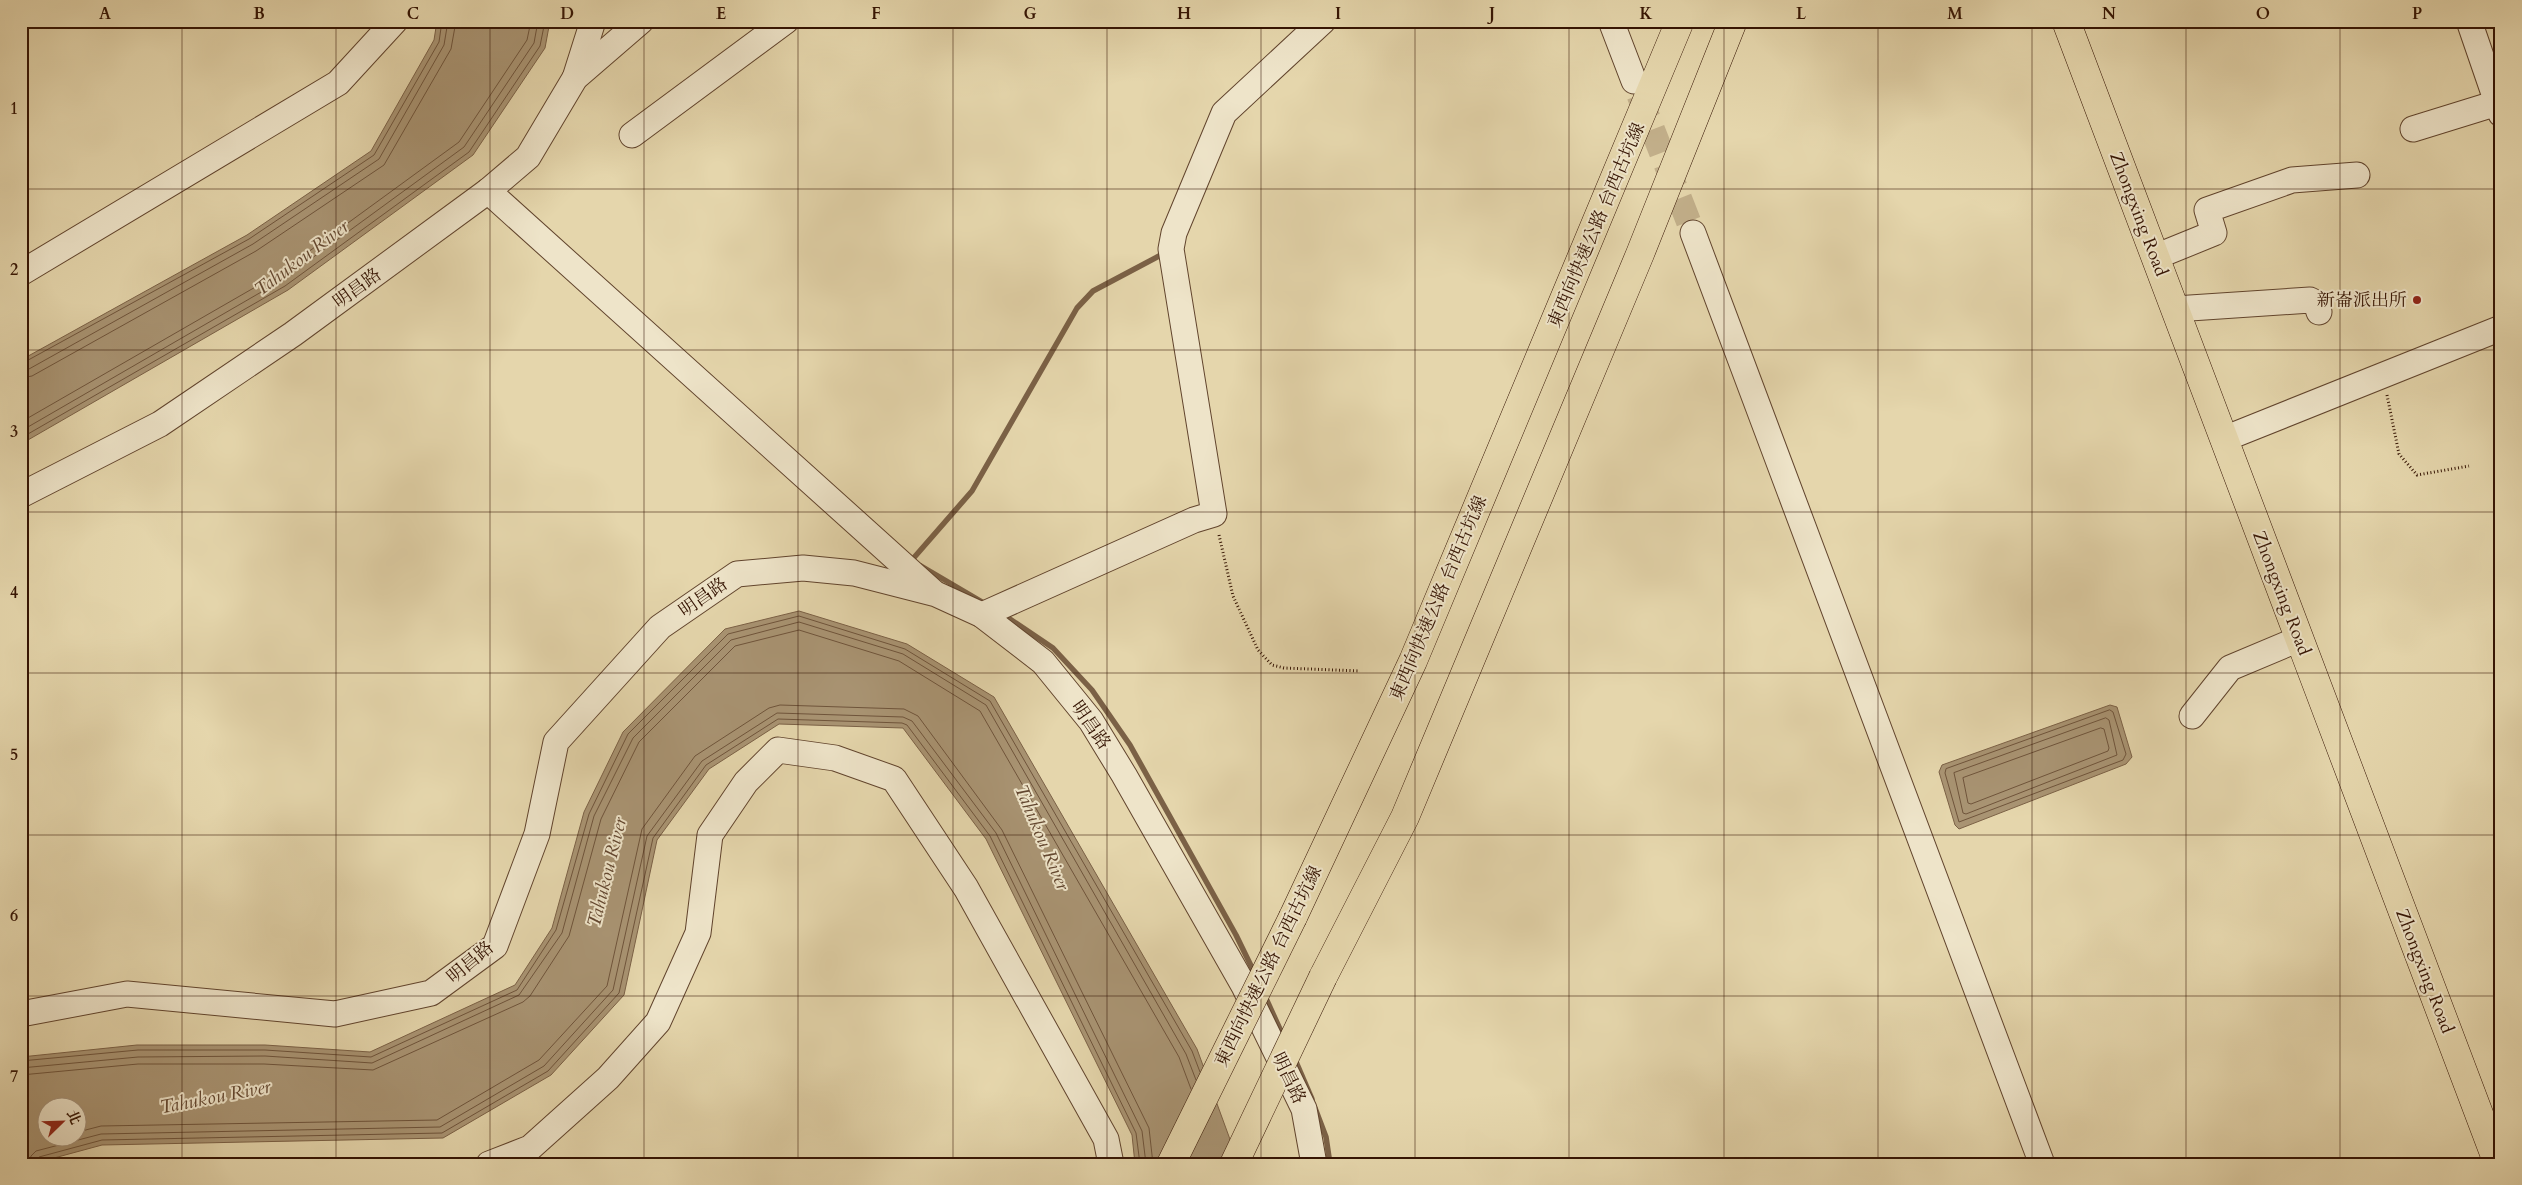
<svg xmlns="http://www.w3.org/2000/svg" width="2522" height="1185" font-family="Cardo,'Noto Serif TC',serif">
  <rect width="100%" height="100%" fill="#e5d6ac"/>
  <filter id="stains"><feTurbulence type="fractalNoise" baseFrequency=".004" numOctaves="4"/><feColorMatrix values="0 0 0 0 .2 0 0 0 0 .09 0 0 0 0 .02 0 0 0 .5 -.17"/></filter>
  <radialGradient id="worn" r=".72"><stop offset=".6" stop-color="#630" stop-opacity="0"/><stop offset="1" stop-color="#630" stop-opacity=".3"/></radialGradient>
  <g fill="#a99473" stroke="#7b6146" fill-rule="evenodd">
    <polygon points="437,21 550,21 545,48 473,155 288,290 21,444 21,360 247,235 371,151 434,40"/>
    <path d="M799 611 907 644 994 697 1197 1049 1239 1164H1135L1132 1135 986 839 903 728 779 724 709 769 657 840 624 995 551 1075 443 1138 102 1145 32 1164H21V1057L137 1045H265L370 1052 515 985 552 928 584 812 623 732 725 629ZM48 1108H78V1138H48Z"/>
    <polygon points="2110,705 2117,707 2132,757 2126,764 1959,829 1955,825 1939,772 1942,765"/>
  </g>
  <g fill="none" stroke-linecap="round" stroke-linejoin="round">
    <g stroke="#6f543b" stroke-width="1">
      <polyline points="21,364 249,239 374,155 439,42 442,21"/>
      <polyline points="21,371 29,369 253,244 379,159 444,45 448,21"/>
      <polyline points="21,378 32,376 256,251 384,165 451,49 456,21"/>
      <polyline points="21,422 278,274 459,142 527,40 531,21"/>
      <polyline points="21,431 282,280 464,147 534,43 538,21"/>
      <polyline points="21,438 285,286 469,152 540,46 545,21"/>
      <polygon points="2110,710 2113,712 2126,754 2123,760 1959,822 1945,773 1946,769"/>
      <polygon points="2106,718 2109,720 2117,755 1966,814 1963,813 1954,773"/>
      <polygon points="2101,728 2104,729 2109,748 2108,751 1971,804 1968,803 1963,778"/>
      <polyline points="21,1061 138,1050 265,1050 371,1057 517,990 556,930 589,814 628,734 728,634 799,616 905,649 990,701 1192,1051 1200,1072"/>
      <polyline points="21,1068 138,1057 265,1056 372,1063 519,995 562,933 594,816 633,738 731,640 799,622 903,654 986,705 1186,1054 1196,1080"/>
      <polyline points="21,1075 138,1064 264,1064 373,1070 523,1002 530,996 569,936 601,819 639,742 735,646 799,630 899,661 980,711 1179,1057 1191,1089"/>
      <polyline points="78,1132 101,1126 437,1120 539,1060 607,986 642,829 695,756 769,708 780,705 904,709 918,716 1002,830 1149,1128 1153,1164"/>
      <polyline points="29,1164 31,1156 36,1151 101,1134 440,1127 544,1066 613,990 647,836 702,761 777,713 903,717 912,721 996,833 1142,1131 1146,1164"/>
      <polyline points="35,1164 39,1157 102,1140 442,1133 548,1071 619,993 653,838 706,765 778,719 902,723 907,725 990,836 1136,1133 1140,1164"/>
    </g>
    <g stroke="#7b6146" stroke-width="5.5">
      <polyline points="913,562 911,561 972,491 1077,308 1093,291 1159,256"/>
      <polyline points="921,566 989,606"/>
      <polyline points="1001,613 1053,648 1092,690 1130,745 1236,935 1255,974"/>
      <polyline points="1264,994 1284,1038"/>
      <polyline points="1294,1057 1312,1099"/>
      <polyline points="1315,1108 1326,1137 1330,1164"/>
    </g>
    <polyline stroke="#c2af8a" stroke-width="25" stroke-dasharray="25 12" stroke-linecap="butt" points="1639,95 1693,233"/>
    <g stroke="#61442d" stroke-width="27">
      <g id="minor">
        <polyline points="1611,21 1634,81"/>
        <polyline points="2469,21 2501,114"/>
        <polyline points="575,78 593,21"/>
        <polyline points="2413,129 2497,103"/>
        <polyline points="632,135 786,21"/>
        <polyline points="488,191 932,591"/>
        <polyline points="1693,233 2042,1164"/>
        <polyline points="2155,257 2214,233 2207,210 2292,180 2357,175"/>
        <polyline points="21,273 338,83 395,21"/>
        <polyline points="2175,309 2310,300 2316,303 2319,312"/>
        <polyline points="2224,439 2501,328"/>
        <polyline points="21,495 160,424 293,334 488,191 528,157 575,78 641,21"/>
        <polyline points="982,615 1194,520 1214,514 1171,249 1174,233 1224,113 1323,21"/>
        <polyline points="2192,716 2230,668 2299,639"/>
        <polyline points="21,1014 127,994 335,1014 431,993 495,946 537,834 556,742 660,627 737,574 803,568 854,573 936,594 982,615 1043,662 1091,721 1124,775 1244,986 1304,1109 1314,1164"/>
        <polyline points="489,1164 530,1148 608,1078 658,1022 698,933 710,835 746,782 778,750 835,758 894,779 966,888 1106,1139 1111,1164"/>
      </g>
    </g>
    <g stroke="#351403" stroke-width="29">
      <polyline id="major" points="2066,21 2498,1164"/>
    </g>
    <g stroke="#351403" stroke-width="29">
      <g id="highway">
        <polyline points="1293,917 1413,661 1680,21"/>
        <polyline points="1323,977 1405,817 1640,254 1733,21"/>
      </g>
    </g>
    <g stroke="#351403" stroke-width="3" stroke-dasharray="1 2.5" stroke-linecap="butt">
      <polyline points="2387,395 2399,454 2417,475 2469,466"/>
      <polyline points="1219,535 1233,596 1258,650 1272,665 1284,668 1360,671"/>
    </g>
    <use href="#minor" stroke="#eee4c9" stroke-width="25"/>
    <use href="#major" stroke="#e5d6ac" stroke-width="28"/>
    <use href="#highway" stroke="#e5d6ac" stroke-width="28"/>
    <g stroke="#351403" stroke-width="29" stroke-linecap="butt">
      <g id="highway-bridge">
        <polyline points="1171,1164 1293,917"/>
        <polyline points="1234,1164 1323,977"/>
      </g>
    </g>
    <use href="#highway-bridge" stroke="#e5d6ac" stroke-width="28"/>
  </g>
  <path fill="none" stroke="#351403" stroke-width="1" stroke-opacity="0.55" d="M182 21V1164M336 21V1164M490 21V1164M644 21V1164M798 21V1164M953 21V1164M1107 21V1164M1261 21V1164M1415 21V1164M1569 21V1164M1724 21V1164M1878 21V1164M2032 21V1164M2186 21V1164M2340 21V1164M21 189H2501M21 350H2501M21 512H2501M21 673H2501M21 835H2501M21 996H2501"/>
  <circle fill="#8f2418" stroke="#eee4c9" stroke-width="2" cx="2417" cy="300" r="5"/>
  <g text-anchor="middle" stroke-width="4" stroke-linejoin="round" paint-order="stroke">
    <g font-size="18" fill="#351403" stroke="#eee4c9">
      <text transform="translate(2139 214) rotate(69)" y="6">Zhongxing Road</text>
      <text transform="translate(1596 225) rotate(-67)" y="6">東西向快速公路 台西古坑線</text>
      <text transform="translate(357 288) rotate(-36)" y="6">明昌路</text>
      <text transform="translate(2282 593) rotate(69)" y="6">Zhongxing Road</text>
      <text transform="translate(703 597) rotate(-35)" y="6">明昌路</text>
      <text transform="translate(1438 598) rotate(-67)" y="6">東西向快速公路 台西古坑線</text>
      <text transform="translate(1091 725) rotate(55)" y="6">明昌路</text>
      <text transform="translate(470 962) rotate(-40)" y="6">明昌路</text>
      <text transform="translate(1268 966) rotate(-64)" y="6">東西向快速公路 台西古坑線</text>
      <text transform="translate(2425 971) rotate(69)" y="6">Zhongxing Road</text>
      <text transform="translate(1289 1078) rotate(64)" y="6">明昌路</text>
    </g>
    <g font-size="18" fill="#351403" stroke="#eee4c9" text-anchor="end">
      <text x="2407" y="306">新崙派出所</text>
    </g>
    <g font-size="19" font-style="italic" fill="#634730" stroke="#eee4c9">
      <text transform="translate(301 257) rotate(-37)" y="7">Tahukou River</text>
      <text transform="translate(1043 837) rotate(67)" y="7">Tahukou River</text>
      <text transform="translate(606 872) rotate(-76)" y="7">Tahukou River</text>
      <text transform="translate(215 1096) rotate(-11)" y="7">Tahukou River</text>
    </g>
  </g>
  <rect width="2522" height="1185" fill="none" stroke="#e5d6ac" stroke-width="55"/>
  <g transform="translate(62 1122) rotate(67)"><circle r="24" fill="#eee4c9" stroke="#a4917a"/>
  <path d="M0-4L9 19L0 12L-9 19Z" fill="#8f2418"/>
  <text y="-8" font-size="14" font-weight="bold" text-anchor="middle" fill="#351403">北</text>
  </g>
  <rect x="28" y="28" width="2466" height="1130" fill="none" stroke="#351403" stroke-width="2"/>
  <g font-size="16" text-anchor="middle" font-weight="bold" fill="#351403">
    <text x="105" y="19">A</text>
    <text x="259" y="19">B</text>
    <text x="413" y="19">C</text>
    <text x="567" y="19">D</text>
    <text x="721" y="19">E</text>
    <text x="876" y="19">F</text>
    <text x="1030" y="19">G</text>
    <text x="1184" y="19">H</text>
    <text x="1338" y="19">I</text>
    <text x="1492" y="19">J</text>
    <text x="1646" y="19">K</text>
    <text x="1801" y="19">L</text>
    <text x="1955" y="19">M</text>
    <text x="2109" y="19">N</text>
    <text x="2263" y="19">O</text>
    <text x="2417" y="19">P</text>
    <text x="14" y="114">1</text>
    <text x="14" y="275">2</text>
    <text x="14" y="437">3</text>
    <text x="14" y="598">4</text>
    <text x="14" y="760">5</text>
    <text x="14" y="921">6</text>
    <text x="14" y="1082">7</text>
  </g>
  <rect width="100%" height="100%" filter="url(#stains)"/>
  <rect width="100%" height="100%" fill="url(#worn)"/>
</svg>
